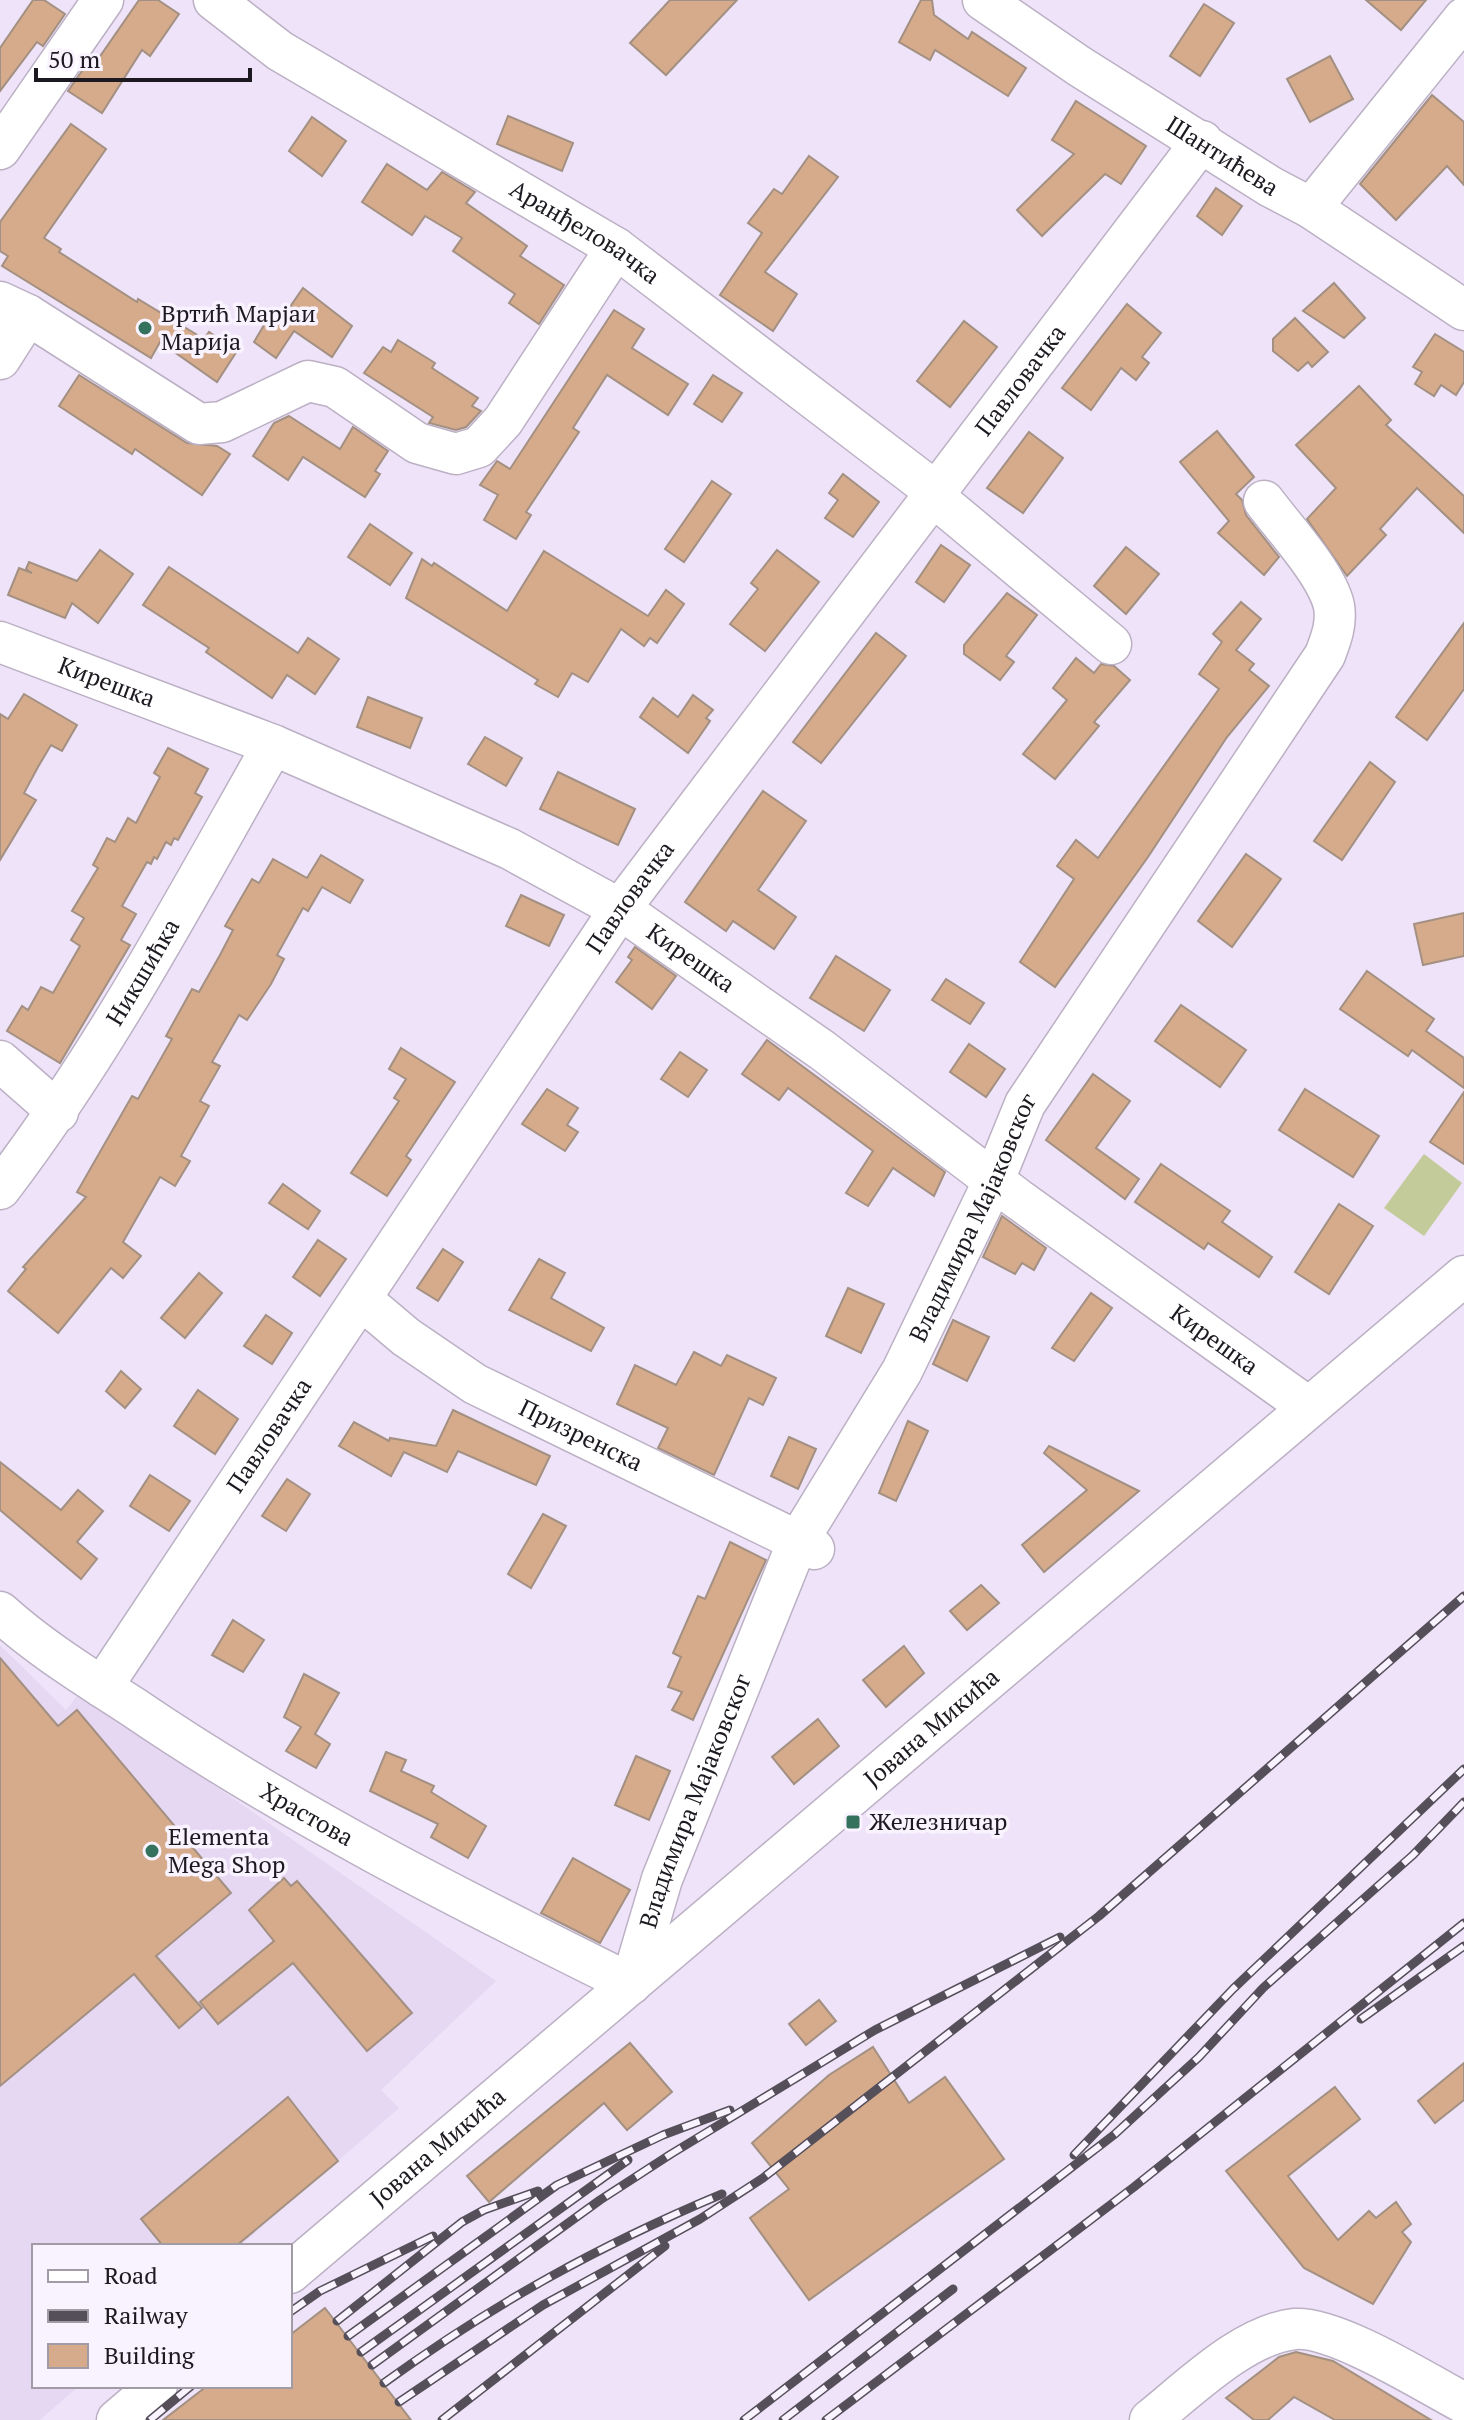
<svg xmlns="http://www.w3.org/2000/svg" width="1464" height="2420" font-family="'PT Serif',serif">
  <rect width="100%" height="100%" fill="#eee3f8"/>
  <polygon fill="#e6d7f2" points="0,1645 66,1710 80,1692 496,1981 381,2090 399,2108 240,2246 34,2246 34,2386 79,2386 40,2420 0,2420"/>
  <polygon fill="#c4cb9b" points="1424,1154 1462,1183 1424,1236 1384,1208"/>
  <g fill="#d5ab8b" stroke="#a39082" stroke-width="2">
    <polygon points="33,0 44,0 65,14 43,46 37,42 0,91 0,48"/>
    <polygon points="139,0 158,0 179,14 150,56 142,50 102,113 68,91 91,58 96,62"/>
    <polygon points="670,0 737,0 666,75 630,43"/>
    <polygon points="921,0 932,0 934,15 968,39 972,32 1026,68 1008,96 935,50 930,60 899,42"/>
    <polygon points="1366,0 1426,0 1401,30"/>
    <polygon points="1204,4 1234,23 1200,76 1170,56"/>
    <polygon points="1330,56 1353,99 1310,122 1287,79"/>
    <polygon points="1432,95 1464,122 1464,185 1447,166 1396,220 1360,184"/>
    <polygon points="1076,101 1146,146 1121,184 1105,174 1042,236 1017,210 1074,154 1052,140"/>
    <polygon points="508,116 573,143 562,171 497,144"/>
    <polygon points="312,117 346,141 322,176 289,151"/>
    <polygon points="71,124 106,149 44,238 61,249 59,252 137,302 138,299 204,339 209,332 237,351 217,382 160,342 151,358 2,266 8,256 0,251 0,222"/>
    <polygon points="809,156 838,177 765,272 797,294 773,331 720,295 762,233 748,223 774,189 782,194"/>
    <polygon points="387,164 427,190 442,172 475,192 466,203 527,246 520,256 564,285 539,324 509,303 515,294 453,251 462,238 425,216 412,235 362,202"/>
    <polygon points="1216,188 1242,206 1222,235 1197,216"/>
    <polygon points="1334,283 1365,318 1344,338 1303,311"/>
    <polygon points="303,288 352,326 332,357 294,331 276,358 254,342 273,310 283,317"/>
    <polygon points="1127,304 1161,333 1142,357 1149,363 1136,380 1121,368 1091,410 1062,388"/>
    <polygon points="614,310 644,329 632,348 688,384 668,415 607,375 573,428 579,432 526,512 531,515 516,539 484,520 498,495 480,485 497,461 510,469"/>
    <polygon points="1295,318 1328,352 1312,367 1308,362 1298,371 1273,351 1273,339"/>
    <polygon points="964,321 997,347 950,407 917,381"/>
    <polygon points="1435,334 1464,352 1464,382 1456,395 1441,385 1434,396 1415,384 1422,372 1413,367"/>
    <polygon points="398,340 435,363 432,368 478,398 472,406 481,411 466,427 456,430 429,423 433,417 364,373 383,347 391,352"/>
    <polygon points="79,375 187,443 217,446 230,454 202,495 135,449 132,454 59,406"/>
    <polygon points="713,375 742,393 722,422 694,404"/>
    <polygon points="1359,386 1391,420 1386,425 1464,496 1464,533 1417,488 1380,529 1386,535 1347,576 1307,519 1336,488 1296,445"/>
    <polygon points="289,416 340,449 353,427 388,451 375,471 380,474 365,497 303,457 288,480 253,456 274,423"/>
    <polygon points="1217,431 1254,477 1236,494 1242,500 1246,515 1279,557 1264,575 1218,533 1229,521 1180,462"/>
    <polygon points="1029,432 1063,458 1023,513 987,488"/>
    <polygon points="843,474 879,502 853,537 825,518 838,500 829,493"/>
    <polygon points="712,481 731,494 684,562 665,549"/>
    <polygon points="370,524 412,553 390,585 348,557"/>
    <polygon points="941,545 970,565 944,602 916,582"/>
    <polygon points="1126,547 1159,574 1126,614 1094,586"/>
    <polygon points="100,550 133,574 98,623 72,603 65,618 8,595 19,568 32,573 26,569 29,562 77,581"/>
    <polygon points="777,550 819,582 765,651 730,624 758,589 751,583"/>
    <polygon points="544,551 648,616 666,590 684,604 657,643 650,638 644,646 621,629 588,682 572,673 558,697 535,684 538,680 406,598 422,559 432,566 434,563 507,611"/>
    <polygon points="169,567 298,653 308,638 339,659 315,694 287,675 272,698 206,652 209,648 143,605"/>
    <polygon points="1007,593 1037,615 1006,656 1014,662 1000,680 964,654 964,645"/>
    <polygon points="1241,602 1261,619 1236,650 1254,664 1249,670 1269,686 1227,737 1148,857 1055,987 1020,962 1074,879 1057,866 1076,840 1098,858 1219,689 1199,674 1222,642 1213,634"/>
    <polygon points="1464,623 1464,689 1427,740 1396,717"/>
    <polygon points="876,633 906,656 821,763 793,742"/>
    <polygon points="1076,658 1094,673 1101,664 1114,666 1130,680 1094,722 1099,726 1055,779 1023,754 1067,700 1053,688"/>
    <polygon points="24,694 77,725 62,751 51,745 38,767 24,793 36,800 0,860 0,714 8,719"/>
    <polygon points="693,695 713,710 706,718 710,721 688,753 640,717 653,698 678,717"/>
    <polygon points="368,697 422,718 410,748 357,727"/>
    <polygon points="485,737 522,758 506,786 468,764"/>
    <polygon points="168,748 208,769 195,793 202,797 178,840 174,838 171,845 166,842 157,859 154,857 151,864 147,862 122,906 136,914 121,940 130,945 60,1063 7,1031 22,1006 28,1010 41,987 53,993 80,946 71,940 84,918 72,911 98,868 93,865 107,838 115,842 128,818 136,823 160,777 154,773"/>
    <polygon points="1370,762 1395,782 1342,860 1314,841"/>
    <polygon points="558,772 635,809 618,845 540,809"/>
    <polygon points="763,791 806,821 758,890 796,917 774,949 733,921 726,931 685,902"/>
    <polygon points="1246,854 1281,879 1232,947 1198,921"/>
    <polygon points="321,855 363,880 350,903 322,887 308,911 303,908 277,955 284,959 271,984 247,1020 239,1015 212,1062 220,1066 200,1101 209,1106 181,1156 190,1161 175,1186 160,1177 123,1242 141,1256 123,1278 111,1268 58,1333 8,1291 26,1269 23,1267 86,1197 77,1192 132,1096 138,1099 172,1039 166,1036 192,989 199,992 220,955 233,930 225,926 252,879 259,883 273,859 307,878"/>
    <polygon points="521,895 564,915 549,946 506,926"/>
    <polygon points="1464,913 1464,956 1423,965 1414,924"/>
    <polygon points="635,947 676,976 652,1009 616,982 632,960 628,957"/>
    <polygon points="836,956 890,990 864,1031 810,998"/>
    <polygon points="1367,971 1434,1019 1426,1031 1464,1058 1464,1088 1412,1050 1408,1056 1340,1009"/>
    <polygon points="946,979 984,1003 970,1024 932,1000"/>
    <polygon points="1181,1005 1246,1050 1220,1087 1155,1041"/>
    <polygon points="767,1040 945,1172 934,1196 893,1168 868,1206 846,1193 873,1151 788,1088 779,1100 742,1074"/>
    <polygon points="969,1044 1005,1069 986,1097 950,1072"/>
    <polygon points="401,1048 455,1082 406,1156 411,1160 387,1196 351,1173 399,1101 394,1098 406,1079 389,1069"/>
    <polygon points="680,1052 707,1070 688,1097 661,1079"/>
    <polygon points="1093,1074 1130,1101 1096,1148 1139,1179 1125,1199 1046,1140"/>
    <polygon points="547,1089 578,1108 567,1125 578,1132 565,1151 522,1124"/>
    <polygon points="1305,1089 1379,1136 1353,1177 1279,1130"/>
    <polygon points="1464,1092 1464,1164 1430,1142"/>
    <polygon points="1161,1164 1230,1211 1222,1222 1272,1257 1259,1277 1208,1243 1204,1249 1135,1202"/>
    <polygon points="283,1184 320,1211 308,1229 269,1203"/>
    <polygon points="1339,1204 1373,1226 1329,1294 1295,1272"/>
    <polygon points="1002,1216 1046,1248 1034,1270 1022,1263 1015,1274 983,1257"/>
    <polygon points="318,1240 346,1259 320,1296 293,1277"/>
    <polygon points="443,1249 463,1262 438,1301 417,1288"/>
    <polygon points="539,1259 565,1273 551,1298 604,1328 591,1351 509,1310"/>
    <polygon points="199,1273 222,1293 185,1338 161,1318"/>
    <polygon points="848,1288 884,1304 861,1353 826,1336"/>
    <polygon points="1091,1293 1112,1308 1074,1361 1052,1348"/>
    <polygon points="266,1315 292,1333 272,1364 244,1346"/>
    <polygon points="953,1320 989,1337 967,1381 933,1364"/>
    <polygon points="694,1352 721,1366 727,1355 776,1378 763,1405 749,1398 714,1475 658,1448 668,1428 617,1404 635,1365 676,1385"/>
    <polygon points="121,1371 141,1389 125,1408 106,1391"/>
    <polygon points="198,1390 238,1419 215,1454 174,1426"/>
    <polygon points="453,1410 550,1456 536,1485 458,1451 447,1472 404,1452 391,1476 339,1446 354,1422 389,1441 390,1438 436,1446"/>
    <polygon points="908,1421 928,1431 896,1501 879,1493"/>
    <polygon points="789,1437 816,1449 798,1489 771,1476"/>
    <polygon points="1049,1446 1139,1491 1044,1572 1022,1545 1087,1490 1044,1453"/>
    <polygon points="0,1462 61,1510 78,1490 103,1511 77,1542 97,1559 81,1579 0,1510"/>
    <polygon points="150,1475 190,1501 169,1531 130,1506"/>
    <polygon points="287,1479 310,1494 286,1531 262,1516"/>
    <polygon points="543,1514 566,1526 531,1588 508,1574"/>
    <polygon points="730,1542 766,1560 693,1720 672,1710 682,1692 668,1687 681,1657 673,1653 698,1596 705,1599"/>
    <polygon points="981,1585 999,1603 967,1630 950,1611"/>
    <polygon points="233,1620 264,1640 243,1672 212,1655"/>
    <polygon points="904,1646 924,1673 886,1707 863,1680"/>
    <polygon points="0,1658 58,1726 77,1710 231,1893 156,1956 202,2008 179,2028 134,1974 0,2086"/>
    <polygon points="304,1674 339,1693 315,1734 330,1744 316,1768 286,1751 301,1727 284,1717"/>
    <polygon points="818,1719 839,1746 794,1784 772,1757"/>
    <polygon points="386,1752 406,1760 401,1771 434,1786 431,1792 486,1826 468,1858 431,1837 438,1824 370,1791"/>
    <polygon points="636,1756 670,1771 649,1820 615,1805"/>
    <polygon points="573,1858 630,1890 600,1943 541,1913"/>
    <polygon points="284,1878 291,1886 297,1881 412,2013 367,2051 293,1963 218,2024 200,2002 274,1941 249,1910"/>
    <polygon points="819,2000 836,2021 806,2045 789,2024"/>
    <polygon points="630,2043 672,2092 627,2130 604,2103 489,2202 467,2176"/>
    <polygon points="873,2047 909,2103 945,2077 1004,2159 809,2300 750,2218 789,2189 752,2143 829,2075"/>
    <polygon points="1464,2063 1464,2100 1435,2123 1418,2101"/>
    <polygon points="1335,2087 1360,2119 1288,2176 1338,2240 1369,2211 1376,2218 1396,2202 1411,2224 1402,2232 1411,2242 1373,2304 1304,2268 1226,2171"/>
    <polygon points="288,2097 338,2161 236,2246 163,2246 141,2219"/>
    <polygon points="325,2308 411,2420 163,2420 207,2386 290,2386 290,2335"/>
    <polygon points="1296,2352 1333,2361 1431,2420 1335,2420 1294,2397 1268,2420 1254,2420 1226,2398 1279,2357"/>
  </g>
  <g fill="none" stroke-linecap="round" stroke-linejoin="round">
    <g stroke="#bbb0c4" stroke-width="43">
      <g id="minor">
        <path id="s1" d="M214 0 280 51 616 248 936 492"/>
        <path id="s2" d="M983 0 1079 66 1271 187 1311 208 1464 310"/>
        <polyline points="0,149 103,0"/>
        <polyline points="1311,208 1464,18"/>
        <polyline points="0,302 28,315 199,424 222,422 308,381 335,387 417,443 456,454 479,447 503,421 616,248"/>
        <polyline points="0,359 28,315"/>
        <polyline points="933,496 1111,644"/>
        <path id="s3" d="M0 642 273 745 510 849 620 909 822 1050 1018 1199 1308 1407"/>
        <polyline points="0,1061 58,1112"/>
        <path id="s4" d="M0 1189C106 1050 187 896 273 745"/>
        <path id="s5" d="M361 1299 406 1337 475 1384 814 1549"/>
        <path id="s6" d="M0 1612C41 1649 87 1677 133 1707 290 1814 461 1900 631 1984L662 1879 798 1541 902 1371 994 1180 1025 1104 1325 655C1331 639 1337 624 1334 606 1327 574 1284 528 1264 501"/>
        <path id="s7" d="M102 1687 620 909 1202 141"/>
        <path id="s8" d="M290 2273 1464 1276"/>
        <polyline points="117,2420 157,2386"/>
        <path d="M1150 2420C1189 2389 1244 2334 1295 2329 1336 2326 1426 2383 1464 2403"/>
      </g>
    </g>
    <use href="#minor" stroke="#fff" stroke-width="40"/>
    <g stroke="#554f5a" stroke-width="9">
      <g id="rail">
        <polyline points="1361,2019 1464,1946"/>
        <polyline points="1074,2155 1233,1989 1464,1769"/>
        <polyline points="290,2312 320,2291 433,2236"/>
        <polyline points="337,2321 462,2222 484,2210 538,2191"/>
        <polyline points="348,2336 557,2185 663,2135 730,2110"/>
        <polyline points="361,2352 628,2160"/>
        <polyline points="372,2365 600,2200 671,2154 875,2030 1060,1937"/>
        <path d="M384 2383C493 2304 598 2246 722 2194"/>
        <polyline points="399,2402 543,2305 700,2219 763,2178 1099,1916 1464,1596"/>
        <polyline points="150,2420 191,2386"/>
        <polyline points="442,2420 665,2246"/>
        <polyline points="744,2420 1115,2134 1199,2057 1263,1988 1413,1855 1464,1802"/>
        <polyline points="783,2420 953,2289"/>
        <polyline points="826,2420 1134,2187 1464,1923"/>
      </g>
    </g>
    <use href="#rail" stroke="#f9f2ff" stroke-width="6" stroke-dasharray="18" stroke-linecap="butt"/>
  </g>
  <g fill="#35725d" stroke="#f9f2ff" stroke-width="3">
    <circle cx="145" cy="328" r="8"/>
    <rect x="845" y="1814" width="16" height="16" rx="4"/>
    <circle cx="152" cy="1851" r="8"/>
  </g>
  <g text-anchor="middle" stroke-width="7" stroke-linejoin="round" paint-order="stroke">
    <g font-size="24" fill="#1d1920" stroke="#f9f2ff">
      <text dy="8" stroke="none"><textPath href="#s2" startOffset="286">Шантићева</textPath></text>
      <text dy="8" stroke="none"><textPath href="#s1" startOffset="438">Аранђеловачка</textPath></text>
      <text dy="8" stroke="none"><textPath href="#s7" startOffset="1598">Павловачка</textPath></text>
      <text dy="8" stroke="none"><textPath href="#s3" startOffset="114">Кирешка</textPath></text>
      <text dy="8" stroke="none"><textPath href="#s7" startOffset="950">Павловачка</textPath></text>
      <text dy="8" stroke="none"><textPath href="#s3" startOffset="762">Кирешка</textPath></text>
      <text dy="8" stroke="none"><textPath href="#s4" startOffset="260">Никшићка</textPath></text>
      <text dy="8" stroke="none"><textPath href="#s6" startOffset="1576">Владимира Мајаковског</textPath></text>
      <text dy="8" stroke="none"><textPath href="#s3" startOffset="1410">Кирешка</textPath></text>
      <text dy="8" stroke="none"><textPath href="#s7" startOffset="302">Павловачка</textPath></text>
      <text dy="8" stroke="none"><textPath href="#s5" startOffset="260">Призренска</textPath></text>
      <text dy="8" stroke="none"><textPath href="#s8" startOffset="842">Јована Микића</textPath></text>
      <text dy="8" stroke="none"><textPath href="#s6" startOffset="928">Владимира Мајаковског</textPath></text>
      <text dy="8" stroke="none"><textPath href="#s6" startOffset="368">Храстова</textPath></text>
      <text dy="8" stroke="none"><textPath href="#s8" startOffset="194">Јована Микића</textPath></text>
    </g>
    <g font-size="24" fill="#1d1920" stroke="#f9f2ff" text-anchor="start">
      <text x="161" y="322">Вртић Марјаи<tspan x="161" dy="28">Марија</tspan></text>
      <text x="869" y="1830">Железничар</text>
      <text x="168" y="1845">Elementa<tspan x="168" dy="28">Mega Shop</tspan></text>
    </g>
  </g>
  <rect x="32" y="2244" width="260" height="144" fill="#f9f2ff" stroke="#a19ba6" stroke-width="2"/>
  <rect x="48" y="2270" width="40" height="12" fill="#ffffff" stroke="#a19ba6" stroke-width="2"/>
  <text x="104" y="2284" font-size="24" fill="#1d1920">Road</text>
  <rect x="48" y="2310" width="40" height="12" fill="#554f5a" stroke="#a19ba6" stroke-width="2"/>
  <text x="104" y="2324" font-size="24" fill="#1d1920">Railway</text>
  <rect x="48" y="2344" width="40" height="24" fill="#d5ab8b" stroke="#a19ba6" stroke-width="2"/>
  <text x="104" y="2364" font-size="24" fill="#1d1920">Building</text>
  <path d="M36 68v12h214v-12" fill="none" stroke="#1d1920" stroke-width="4"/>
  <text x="48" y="68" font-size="24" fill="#1d1920" stroke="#f9f2ff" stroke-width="6" paint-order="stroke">50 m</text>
</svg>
